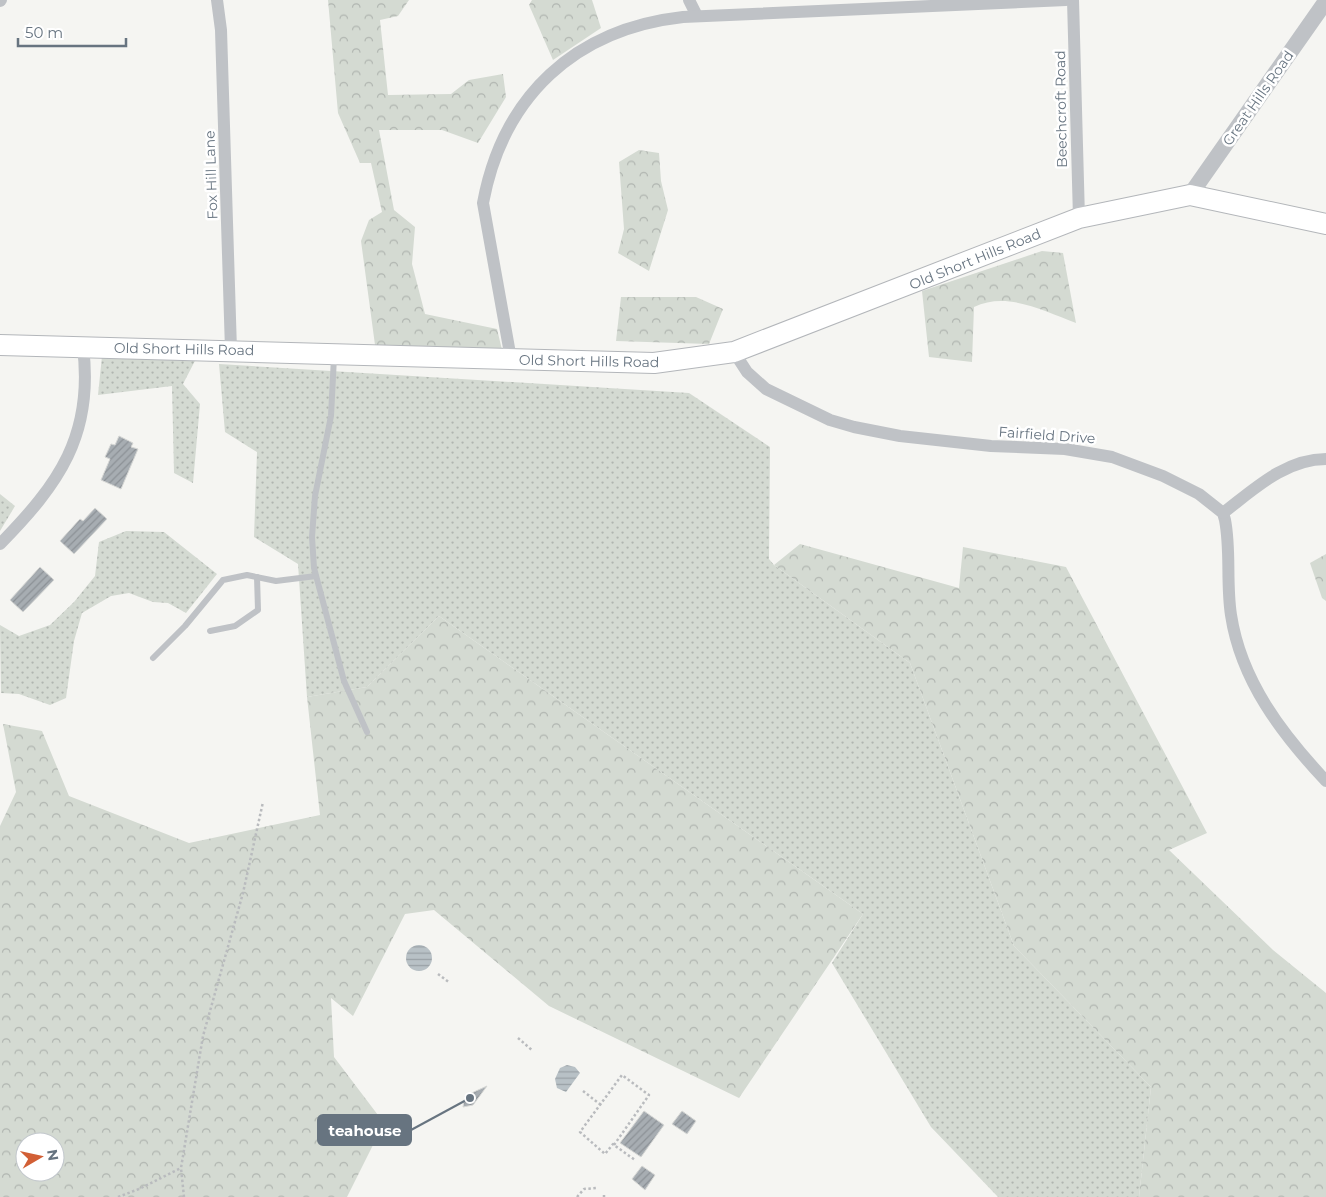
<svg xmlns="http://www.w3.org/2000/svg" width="1326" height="1197" font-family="Montserrat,sans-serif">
  <defs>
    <pattern id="grass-dots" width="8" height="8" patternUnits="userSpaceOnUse" patternTransform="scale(1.25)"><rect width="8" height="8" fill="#d4dad2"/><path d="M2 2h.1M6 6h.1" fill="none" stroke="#b0b5b0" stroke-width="1.8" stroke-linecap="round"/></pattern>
    <pattern id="forest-crowns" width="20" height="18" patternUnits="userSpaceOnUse" patternTransform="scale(1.25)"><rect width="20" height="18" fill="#d4dad2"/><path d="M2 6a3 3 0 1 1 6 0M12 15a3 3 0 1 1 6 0" fill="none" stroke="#b0b5b0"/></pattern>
    <pattern id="water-rules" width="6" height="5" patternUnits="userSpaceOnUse" patternTransform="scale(1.25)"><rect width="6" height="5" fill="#b8c1c6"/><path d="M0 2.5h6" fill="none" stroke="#99a1a6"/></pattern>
    <pattern id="building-hatch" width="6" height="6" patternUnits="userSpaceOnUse" patternTransform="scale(1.25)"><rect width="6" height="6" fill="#a7adb2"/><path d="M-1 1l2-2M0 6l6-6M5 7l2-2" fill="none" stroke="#8c9196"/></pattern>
  </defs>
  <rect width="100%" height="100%" fill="#f5f5f2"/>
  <g fill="url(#grass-dots)">
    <polygon points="102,356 197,357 183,384 200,404 193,483 174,473 172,386 98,395"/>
    <polygon points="219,364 689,393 770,447 769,559 774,565 910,663 1014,946 1151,1087 1139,1197 998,1197 931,1127 832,963 863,914 439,616 367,687 307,697 298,564 254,537 257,452 225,432"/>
    <polygon points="0,494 15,506 0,531"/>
    <polygon points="126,531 164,532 217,574 186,613 168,603 153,602 129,593 111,596 82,613 74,641 66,698 50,705 19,694 1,693 0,625 19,636 50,625 74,602 95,576 99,542"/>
  </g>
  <g fill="url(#forest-crowns)" fill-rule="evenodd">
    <polygon points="328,0 409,0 398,16 380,20 388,95 451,94 469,80 503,74 506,97 478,143 442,130 379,130 394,210 415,227 412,264 425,314 497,329 503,354 375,345 361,241 369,220 382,212 371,163 360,163 338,113"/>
    <polygon points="532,0 592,0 601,28 553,60 529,5"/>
    <polygon points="639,150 659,153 661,181 668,210 649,271 618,253 624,229 619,162"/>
    <path d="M1042 251 1063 253 1076 323C1044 311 1007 291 974 307L972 362 929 357 922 291Z"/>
    <polygon points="621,297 696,297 723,309 709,344 616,341"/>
    <polygon points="800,544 959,588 963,547 1066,567 1207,833 1169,850 1273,950 1326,993 1326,1197 1139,1197 1151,1087 1014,946 910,663 774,565"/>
    <polygon points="1326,554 1326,601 1322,598 1310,563"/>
    <path d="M439 616 863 914 739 1098 549 1006 434 910 405 914 353 1016 331 998 334 1057 384 1123 347 1197H0V826L16 792 3 724 42 731 69 796 189 843 320 815 307 697 367 687ZM25 1142H55V1172H25Z"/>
  </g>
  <g fill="url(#water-rules)">
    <circle cx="419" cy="958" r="13"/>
    <polygon points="567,1065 575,1067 580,1073 566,1092 557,1088 555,1079 560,1068"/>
  </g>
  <g fill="url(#building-hatch)" stroke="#d6d7d5">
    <polygon points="119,436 133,443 131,447 138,449 121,489 101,480 110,459 105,457 111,444 115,445"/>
    <polygon points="95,508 107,519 74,554 60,541 80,519 83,521"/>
    <polygon points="40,567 54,580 23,612 10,600"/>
    <polygon points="487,1086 473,1105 463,1107 465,1096"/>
    <polygon points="644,1111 664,1125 641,1157 620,1143"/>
    <polygon points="682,1111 696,1121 687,1134 672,1124"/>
    <polygon points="642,1166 655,1175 645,1190 632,1179"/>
  </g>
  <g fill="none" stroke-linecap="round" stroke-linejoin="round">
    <g stroke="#b3b6ba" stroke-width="22">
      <polyline id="primary" points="0,345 654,363 734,352 1079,218 1190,195 1326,224"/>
    </g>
    <g stroke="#b9bbbe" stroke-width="2.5" stroke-dasharray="2.5 2.5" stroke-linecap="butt">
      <polyline points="438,974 450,983"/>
      <polyline points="518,1038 533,1051"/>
      <polyline points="583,1091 601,1105"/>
      <polyline points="614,1145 649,1095 622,1075 580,1132 605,1154 613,1144 614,1145 635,1160"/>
      <polyline points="604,1195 604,1197"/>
      <polyline points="118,1197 139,1189 181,1168"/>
      <polyline points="184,1197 181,1168 203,1036 243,893 263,802"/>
      <polyline points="577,1197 584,1189 596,1188"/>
    </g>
    <g stroke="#bfc2c6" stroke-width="6">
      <polyline points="334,357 331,416 315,496 312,537 314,568 344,681 367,732"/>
      <polyline points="210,631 235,626 258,610 257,577"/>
      <polyline points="153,658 185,626 223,580 247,575 276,581 316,576"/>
    </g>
    <g stroke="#bfc2c6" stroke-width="12">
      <polyline points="217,0 221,30 231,350"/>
      <polyline points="689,0 697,16"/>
      <polyline points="1073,0 1079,218"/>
      <polyline points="0,1 1,0"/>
      <path d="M734 352 747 372 766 389 830 420 854 427 900 436 991 446 1065 449 1112 457 1163 476 1199 494 1223 513 1225 520C1231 551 1226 583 1231 615 1241 681 1282 734 1326 781"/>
      <path d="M511 359 483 203C503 96 575 29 683 17L1066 0"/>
      <path d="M1223 513C1253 490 1285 459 1326 459"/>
      <path d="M0 544C59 484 94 435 83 347"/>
    </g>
    <polyline stroke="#bfc2c6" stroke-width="16" points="1190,195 1326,1"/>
    <use href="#primary" stroke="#fff" stroke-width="20"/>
  </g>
  <g text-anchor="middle" stroke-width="5" stroke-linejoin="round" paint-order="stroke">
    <g font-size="14" fill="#677480" stroke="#fff">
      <text transform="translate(1258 98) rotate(-55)" y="5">Great Hills Road</text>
      <text transform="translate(1061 109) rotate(-91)" y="5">Beechcroft Road</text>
      <text transform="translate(211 175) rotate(-92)" y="5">Fox Hill Lane</text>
      <text transform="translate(975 259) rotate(-22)" y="5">Old Short Hills Road</text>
      <text transform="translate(184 349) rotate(1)" y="5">Old Short Hills Road</text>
      <text transform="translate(589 361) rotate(1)" y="5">Old Short Hills Road</text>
      <text transform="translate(1047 435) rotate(4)" y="5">Fairfield Drive</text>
    </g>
  </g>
  <path fill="none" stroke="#677480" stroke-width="2" d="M470 1098L411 1130"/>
  <circle fill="#677480" stroke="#fff" stroke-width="2" cx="470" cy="1098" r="5"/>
  <rect fill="#677480" stroke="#677480" stroke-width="2" x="318" y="1115" width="93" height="30" rx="5"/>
  <g font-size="15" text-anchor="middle" font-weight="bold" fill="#fff">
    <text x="365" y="1136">teahouse</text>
  </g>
  <g transform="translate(40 1157) rotate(81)"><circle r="24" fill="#ffffff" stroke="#c2c7cc"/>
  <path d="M0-4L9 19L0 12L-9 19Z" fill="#d25f35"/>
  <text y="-8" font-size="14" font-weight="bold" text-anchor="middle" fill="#677480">N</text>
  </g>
  <path d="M18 38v8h108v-8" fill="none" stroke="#677480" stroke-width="2.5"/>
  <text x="25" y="38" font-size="15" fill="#677480" stroke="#ffffff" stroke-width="4" paint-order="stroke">50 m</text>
</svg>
